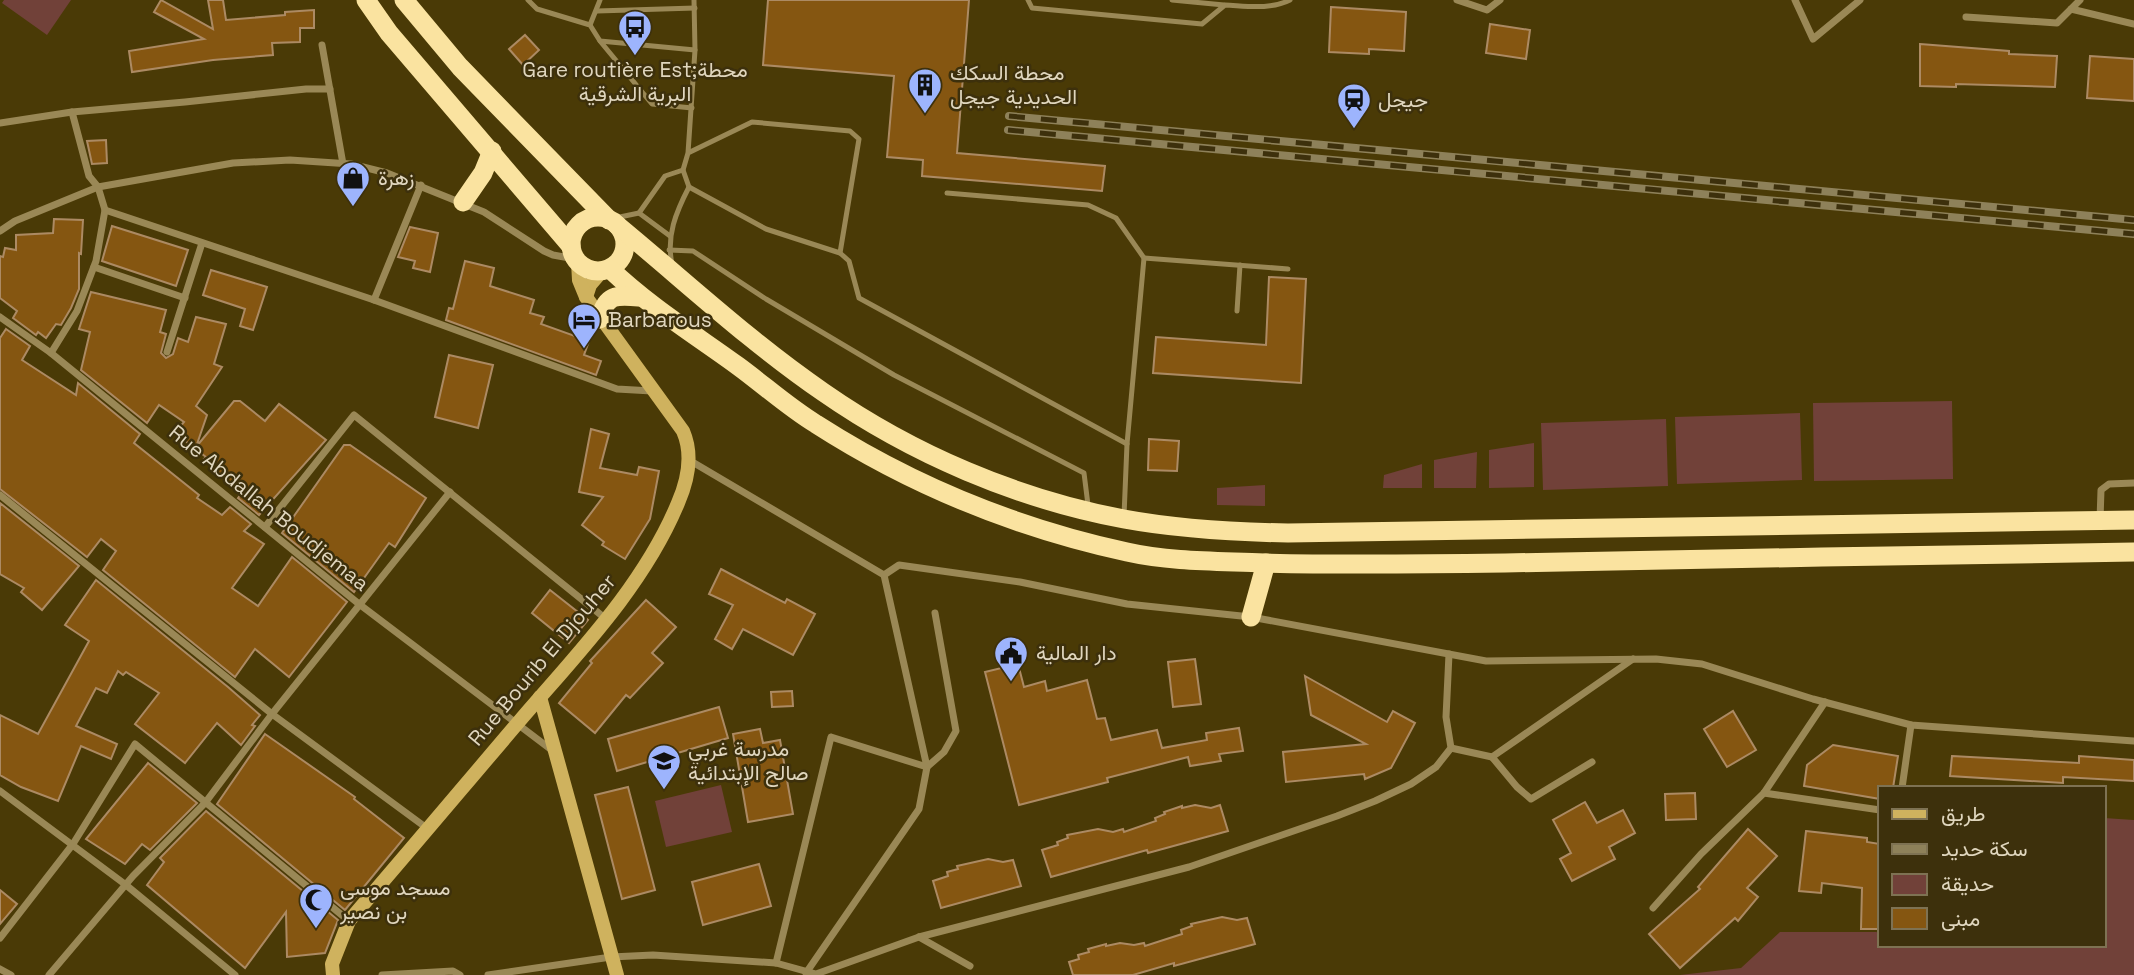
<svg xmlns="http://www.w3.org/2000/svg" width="2134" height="975" font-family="'Space Grotesk',Vazirmatn,sans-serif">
  <rect width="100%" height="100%" fill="#4a3a06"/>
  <g fill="#714139">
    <polygon points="4,0 71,0 47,35 2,3"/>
    <polygon points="1952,401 1953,479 1814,481 1813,403"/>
    <polygon points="1800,413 1802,480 1677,484 1675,417"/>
    <polygon points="1666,419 1668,486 1543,490 1541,423"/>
    <polygon points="1534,443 1534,487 1489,488 1489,450"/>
    <polygon points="1477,452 1476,488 1434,488 1434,460"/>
    <polygon points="1422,464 1422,488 1383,488 1384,475"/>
    <polygon points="1265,485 1265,506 1217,505 1217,488"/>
    <polygon points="721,785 732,832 666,847 655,801"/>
    <polygon points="2104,818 2134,820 2134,975 1680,975 1741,968 1780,932 1876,932 1880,933 1880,945 1919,945 1925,947 1927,945 2104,945"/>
  </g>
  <g fill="#855611" stroke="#ac8a63" stroke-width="2">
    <polygon points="161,0 213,29 208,0 223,0 226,20 285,15 285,12 314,10 314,28 300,28 300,42 272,43 273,55 213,60 132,72 129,51 204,39 154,12"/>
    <polygon points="768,0 969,0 957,153 1105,166 1102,191 922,176 923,160 887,157 894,76 763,65"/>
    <polygon points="1331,7 1406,12 1404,51 1369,49 1369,54 1329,52"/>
    <polygon points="1490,24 1530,30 1526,59 1486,53"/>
    <polygon points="525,35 539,50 523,65 509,49"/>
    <polygon points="1920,44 2009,51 2009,54 2057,56 2055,87 1956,84 1956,87 1920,86"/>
    <polygon points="2090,56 2134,59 2134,101 2087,98"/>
    <polygon points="106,140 107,163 92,164 87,141"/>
    <polygon points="54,219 83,220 81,254 79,253 79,289 71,308 61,325 56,324 46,338 38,332 36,335 13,318 17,311 0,298 0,256 3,257 5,248 16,250 16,235 53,233"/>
    <polygon points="112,226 188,250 176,286 102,261"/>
    <polygon points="410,227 438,233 430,272 413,268 415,261 398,257"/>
    <polygon points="465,261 494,268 490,286 534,300 530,313 544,317 541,324 589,341 584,355 601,361 596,375 446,320 449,308 453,309"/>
    <polygon points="211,270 267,287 253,330 240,326 245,309 203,295"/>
    <polygon points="1269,277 1306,279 1301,383 1153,373 1156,337 1266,345"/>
    <polygon points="91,292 166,310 160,332 166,334 161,353 166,358 173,354 178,338 188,342 196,317 226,324 214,364 222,367 196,406 207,415 196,447 234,401 240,401 265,421 279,404 326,440 259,515 238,498 241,494 204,459 206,457 175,433 184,422 159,405 147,423 81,370 90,332 79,329"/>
    <polygon points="6,329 30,346 22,360 76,395 78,383 140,434 134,443 199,495 197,498 222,515 230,507 251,524 244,531 264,544 232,588 258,606 292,557 347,602 289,677 255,649 235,677 103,570 116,551 101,539 87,557 0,489 0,338"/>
    <polygon points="449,355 493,365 478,428 435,417"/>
    <polygon points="591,429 609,434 600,468 637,475 639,467 659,471 650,519 625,559 602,545 604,542 582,525 603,497 579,492"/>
    <polygon points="1149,439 1179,441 1177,471 1148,470"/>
    <polygon points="344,445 350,445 426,498 395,547 389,543 354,592 282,533"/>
    <polygon points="0,503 79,566 42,610 21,592 24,588 0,574"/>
    <polygon points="721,569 785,603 787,599 815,614 793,655 743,629 732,649 715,639 733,605 709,594"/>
    <polygon points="96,580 228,687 260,715 252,725 255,726 241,745 217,723 185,763 135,724 159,693 126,672 123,675 118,671 107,693 96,688 76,726 117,744 111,759 81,746 58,801 21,787 0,775 0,715 38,734 89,641 65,625"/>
    <polygon points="550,590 588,620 569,643 532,613"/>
    <polygon points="646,600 676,627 652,653 663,663 630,698 626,695 595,733 559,703 592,663 590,661"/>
    <polygon points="1195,659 1201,704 1173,707 1168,662"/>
    <polygon points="1018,664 1024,687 1045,681 1047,691 1087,680 1097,719 1105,718 1111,740 1157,730 1162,748 1207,740 1206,733 1239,728 1243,751 1219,754 1221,761 1190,766 1188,757 1107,778 1108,782 1019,805 985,672"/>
    <polygon points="1305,676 1387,722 1393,711 1415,723 1391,768 1365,779 1364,774 1286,782 1283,752 1366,744 1311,715"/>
    <polygon points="792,691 793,706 772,707 771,692"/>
    <polygon points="719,707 728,738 617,771 608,739"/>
    <polygon points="1733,711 1756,750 1727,767 1704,729"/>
    <polygon points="760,729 763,743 780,740 793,814 748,822 733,734"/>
    <polygon points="265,734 355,797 354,799 404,838 345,910 217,804"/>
    <polygon points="1833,745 1898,756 1893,788 1880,788 1880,799 1804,786 1807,765"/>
    <polygon points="1952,756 2079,763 2079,756 2134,760 2134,781 2063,777 2063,783 1950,776"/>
    <polygon points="148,763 197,803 150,850 142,844 125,864 86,839"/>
    <polygon points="628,787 655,890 622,899 595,795"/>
    <polygon points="1695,793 1696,819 1666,820 1665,794"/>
    <polygon points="1585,802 1597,823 1623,810 1635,833 1609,847 1615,859 1572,881 1560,859 1571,853 1553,820"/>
    <polygon points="1195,805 1211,808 1220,805 1228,831 1148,853 1147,850 1051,877 1042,850 1058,845 1057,842 1068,838 1067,835 1098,829 1113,832 1123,829 1124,832 1156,821 1155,818 1165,814 1164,812 1182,806 1182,808"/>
    <polygon points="206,811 338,920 325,953 287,957 286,912 245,968 147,885 164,862 160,858"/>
    <polygon points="1748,829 1777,856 1747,888 1758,897 1738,921 1735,918 1680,968 1649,934 1700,889 1698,887"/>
    <polygon points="1806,831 1867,838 1867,842 1880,844 1880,929 1861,929 1862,888 1822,883 1821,893 1799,891"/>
    <polygon points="988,859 1003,862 1013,860 1021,886 941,908 933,881 948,876 947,872 958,869 957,866"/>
    <polygon points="759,864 771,906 703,925 692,882"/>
    <polygon points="0,890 17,904 0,924"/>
    <polygon points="1222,917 1237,920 1247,918 1255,944 1174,966 1174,963 1133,975 1073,975 1069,962 1079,959 1078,955 1089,952 1088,949 1106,944 1106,946 1120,943 1134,945 1144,943 1145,946 1182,934 1181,930 1192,926 1191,924"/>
  </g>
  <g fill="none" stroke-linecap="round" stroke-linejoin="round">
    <g stroke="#9a8856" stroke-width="5">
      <polyline points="528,0 537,9 590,25 600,41 695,50 694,0"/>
      <path d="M1028 0 1032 8 1202 24 1225 5C1247 6 1270 10 1290 0"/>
      <polyline points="1172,0 1224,5"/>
      <polyline points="597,11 695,8"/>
      <polyline points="590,25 600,0"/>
      <polyline points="600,41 652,104 692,108"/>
      <polyline points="688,153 752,122 850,131 859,139 840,253 766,229 689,187 683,170 688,153 695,50"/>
      <polyline points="947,193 1088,205 1116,218 1144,258 1127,444 1124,516"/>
      <polyline points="639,213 670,236"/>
      <polyline points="615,218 639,213 665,176 683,170"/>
      <polyline points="669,250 693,251 766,299 894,375 1084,473 1088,505"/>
      <polyline points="840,253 849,261 859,298 1127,444"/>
      <polyline points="1144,258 1288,269"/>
      <path d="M672 264C666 236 676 212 689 187"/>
      <polyline points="1237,311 1240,265"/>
    </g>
    <g stroke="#9a8856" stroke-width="7">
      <polyline points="1457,0 1487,10 1500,0"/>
      <polyline points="1795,0 1813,39 1860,0"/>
      <polyline points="2071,9 2134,24"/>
      <polyline points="1966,17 2057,23 2080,0"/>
      <polyline points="322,45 343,164"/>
      <polyline points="0,123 72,112 185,102 306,89 330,89"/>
      <polyline points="105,210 374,300 617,389 652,391"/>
      <polyline points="0,231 15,221 98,187 233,163 290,160 351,164 387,173 484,212 544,251 553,255 575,259"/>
      <polyline points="94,267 185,298"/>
      <polyline points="374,300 421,185"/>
      <polyline points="0,317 51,353 359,604 553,751"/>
      <polyline points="167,352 202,243"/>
      <polyline points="51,353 77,311 96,261 105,210 98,187 89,176 72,112"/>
      <polyline points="689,460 884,575 927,767 919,809 806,973"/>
      <polyline points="0,495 272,714 428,829"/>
      <polyline points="2100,520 2101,490 2109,484 2134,483"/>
      <polyline points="265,527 354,415 606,619"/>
      <polyline points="884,575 899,565 1020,582 1127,604 1251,617 1486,661 1656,659 1702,664 1813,699 1911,725 2134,741"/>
      <polyline points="1451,748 1492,757 1633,659"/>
      <polyline points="1492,757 1517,787 1531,799 1592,762"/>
      <polyline points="927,767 944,752 956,731 935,613"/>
      <polyline points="1902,788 1911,725"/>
      <polyline points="0,791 126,885 235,975"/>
      <polyline points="1764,793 1880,810"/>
      <polyline points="1653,908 1701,854 1764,793 1825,702"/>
      <polyline points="919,937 970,966"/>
      <polyline points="0,938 73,844 135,744 349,921"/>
      <polyline points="776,963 831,737 927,767"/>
      <polyline points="0,969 11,975"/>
      <polyline points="49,975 133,876 205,803 272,714 450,492"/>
      <polyline points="382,975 453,971 460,975"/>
      <polyline points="488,975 611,957 653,955 776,963 816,974 919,937 1189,867 1337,816 1375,801 1411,784 1436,767 1451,748 1446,717 1449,654"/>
    </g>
    <g stroke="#cfb25e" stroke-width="14">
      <polyline points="586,297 590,285 602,271"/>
      <polyline points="540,697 617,975"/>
      <path d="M333 975 332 964 349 921C407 854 464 786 522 718 579 652 644 585 678 503 688 480 693 454 683 431L586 297 579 280 578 262"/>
    </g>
    <g stroke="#fae3a0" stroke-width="19">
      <polyline points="366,0 389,33 571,246"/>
      <polyline points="404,0 460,67 609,220"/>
      <polyline points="463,202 483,173 492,151"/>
      <circle cx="598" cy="244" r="27"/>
      <path d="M617 225C685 281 750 342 823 392 912 454 1017 499 1124 519 1178 529 1234 532 1288 533L2134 520"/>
      <path d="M610 269C650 307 694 334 738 366 764 385 788 407 816 424 911 485 1017 528 1127 552 1171 562 1219 561 1264 563 1344 565 1425 564 1505 563 1715 559 1924 555 2134 552"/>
      <path d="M600 319C606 294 616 295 639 297"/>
      <polyline points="1251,617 1266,563"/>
    </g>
    <g stroke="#8e815a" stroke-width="8">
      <g id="rail">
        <polyline points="1009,116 2134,220"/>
        <polyline points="1008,130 2134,234"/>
      </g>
    </g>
    <use href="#rail" stroke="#3d300c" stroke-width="5" stroke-dasharray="16" stroke-linecap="butt"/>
  </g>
  <defs>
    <g id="bus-pin" transform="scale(1.75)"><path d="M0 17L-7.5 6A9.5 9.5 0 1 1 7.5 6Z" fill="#9db4fd" stroke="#3d300c"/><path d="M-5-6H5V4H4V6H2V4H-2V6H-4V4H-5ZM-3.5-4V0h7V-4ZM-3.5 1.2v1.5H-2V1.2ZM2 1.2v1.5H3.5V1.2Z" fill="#111"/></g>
    <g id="building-pin" transform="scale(1.75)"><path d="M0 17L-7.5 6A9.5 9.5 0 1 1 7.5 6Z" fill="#9db4fd" stroke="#3d300c"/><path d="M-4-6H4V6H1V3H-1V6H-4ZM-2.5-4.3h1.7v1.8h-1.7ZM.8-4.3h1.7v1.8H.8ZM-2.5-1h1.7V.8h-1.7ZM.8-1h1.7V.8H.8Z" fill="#111"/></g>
    <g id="station-pin" transform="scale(1.75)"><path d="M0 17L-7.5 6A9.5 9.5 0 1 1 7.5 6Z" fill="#9db4fd" stroke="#3d300c"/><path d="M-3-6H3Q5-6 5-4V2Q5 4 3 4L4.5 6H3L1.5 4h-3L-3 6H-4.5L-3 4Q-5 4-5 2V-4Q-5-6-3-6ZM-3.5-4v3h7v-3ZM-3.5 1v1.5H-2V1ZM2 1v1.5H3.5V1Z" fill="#111"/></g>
    <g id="shop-pin" transform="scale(1.75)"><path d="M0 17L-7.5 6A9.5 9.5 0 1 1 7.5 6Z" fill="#9db4fd" stroke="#3d300c"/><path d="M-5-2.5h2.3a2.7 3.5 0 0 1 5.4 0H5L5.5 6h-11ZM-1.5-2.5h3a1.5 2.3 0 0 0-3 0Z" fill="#111"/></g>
    <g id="hotel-pin" transform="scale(1.75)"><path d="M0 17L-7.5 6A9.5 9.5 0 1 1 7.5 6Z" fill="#9db4fd" stroke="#3d300c"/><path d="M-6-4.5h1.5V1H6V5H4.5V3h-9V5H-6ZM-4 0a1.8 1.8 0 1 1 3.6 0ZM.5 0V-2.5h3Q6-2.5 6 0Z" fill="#111"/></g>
    <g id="civic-pin" transform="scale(1.75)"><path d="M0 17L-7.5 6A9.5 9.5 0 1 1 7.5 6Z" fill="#9db4fd" stroke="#3d300c"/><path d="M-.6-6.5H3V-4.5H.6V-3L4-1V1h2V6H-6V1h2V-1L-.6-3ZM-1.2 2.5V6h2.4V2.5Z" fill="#111"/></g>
    <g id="school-pin" transform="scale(1.75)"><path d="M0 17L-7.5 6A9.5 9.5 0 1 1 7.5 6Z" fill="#9db4fd" stroke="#3d300c"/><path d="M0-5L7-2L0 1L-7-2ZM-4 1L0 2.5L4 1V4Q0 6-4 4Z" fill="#111"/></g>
    <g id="mosque-pin" transform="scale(1.75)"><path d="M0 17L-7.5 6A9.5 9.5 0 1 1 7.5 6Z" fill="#9db4fd" stroke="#3d300c"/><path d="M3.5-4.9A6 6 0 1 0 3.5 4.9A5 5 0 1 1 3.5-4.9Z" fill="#111"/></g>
  </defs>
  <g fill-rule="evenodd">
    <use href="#bus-pin" x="635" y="27"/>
    <use href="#building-pin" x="925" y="85"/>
    <use href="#station-pin" x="1354" y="100"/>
    <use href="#shop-pin" x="353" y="178"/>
    <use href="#hotel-pin" x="584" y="320"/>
    <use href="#civic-pin" x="1011" y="653"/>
    <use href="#school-pin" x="664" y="761"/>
    <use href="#mosque-pin" x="316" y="900"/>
  </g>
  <g text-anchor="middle" stroke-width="5" stroke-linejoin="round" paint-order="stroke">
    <g font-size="21" fill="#e0d6be" stroke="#3d300c" text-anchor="start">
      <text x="635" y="77" text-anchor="middle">Gare routière Est;محطة<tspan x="635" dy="24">البرية الشرقية</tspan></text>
      <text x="950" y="80">محطة السكك<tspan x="950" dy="24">الحديدية جيجل</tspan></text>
      <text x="1378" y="107">جيجل</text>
      <text x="378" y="185">زهرة</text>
      <text x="608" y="327">Barbarous</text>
      <text x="1036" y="660">دار المالية</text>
      <text x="688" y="756">مدرسة غربي<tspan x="688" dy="24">صالح الإبتدائية</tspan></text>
      <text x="340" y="895">مسجد موسى<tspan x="340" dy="24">بن نصير</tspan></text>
    </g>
    <g font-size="21" fill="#e0d6be" stroke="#3d300c">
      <text transform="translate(269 508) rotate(39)" y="7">Rue Abdallah Boudjemaa</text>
      <text transform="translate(542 660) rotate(-50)" y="7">Rue Bourib El Djouher</text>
    </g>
  </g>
  <rect x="1878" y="786" width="228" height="161" fill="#3d300c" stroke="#7e7253" stroke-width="2"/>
  <rect x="1892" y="809" width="35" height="10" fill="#cfb25e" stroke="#7e7253" stroke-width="2"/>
  <text x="1941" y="821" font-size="21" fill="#e0d6be">طريق</text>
  <rect x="1892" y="844" width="35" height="10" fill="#8e815a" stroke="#7e7253" stroke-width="2"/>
  <text x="1941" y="856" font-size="21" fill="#e0d6be">سكة حديد</text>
  <rect x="1892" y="874" width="35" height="21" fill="#714139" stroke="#7e7253" stroke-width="2"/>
  <text x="1941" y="891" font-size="21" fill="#e0d6be">حديقة</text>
  <rect x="1892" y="908" width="35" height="21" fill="#855611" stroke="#7e7253" stroke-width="2"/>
  <text x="1941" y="926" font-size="21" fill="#e0d6be">مبنى</text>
</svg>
